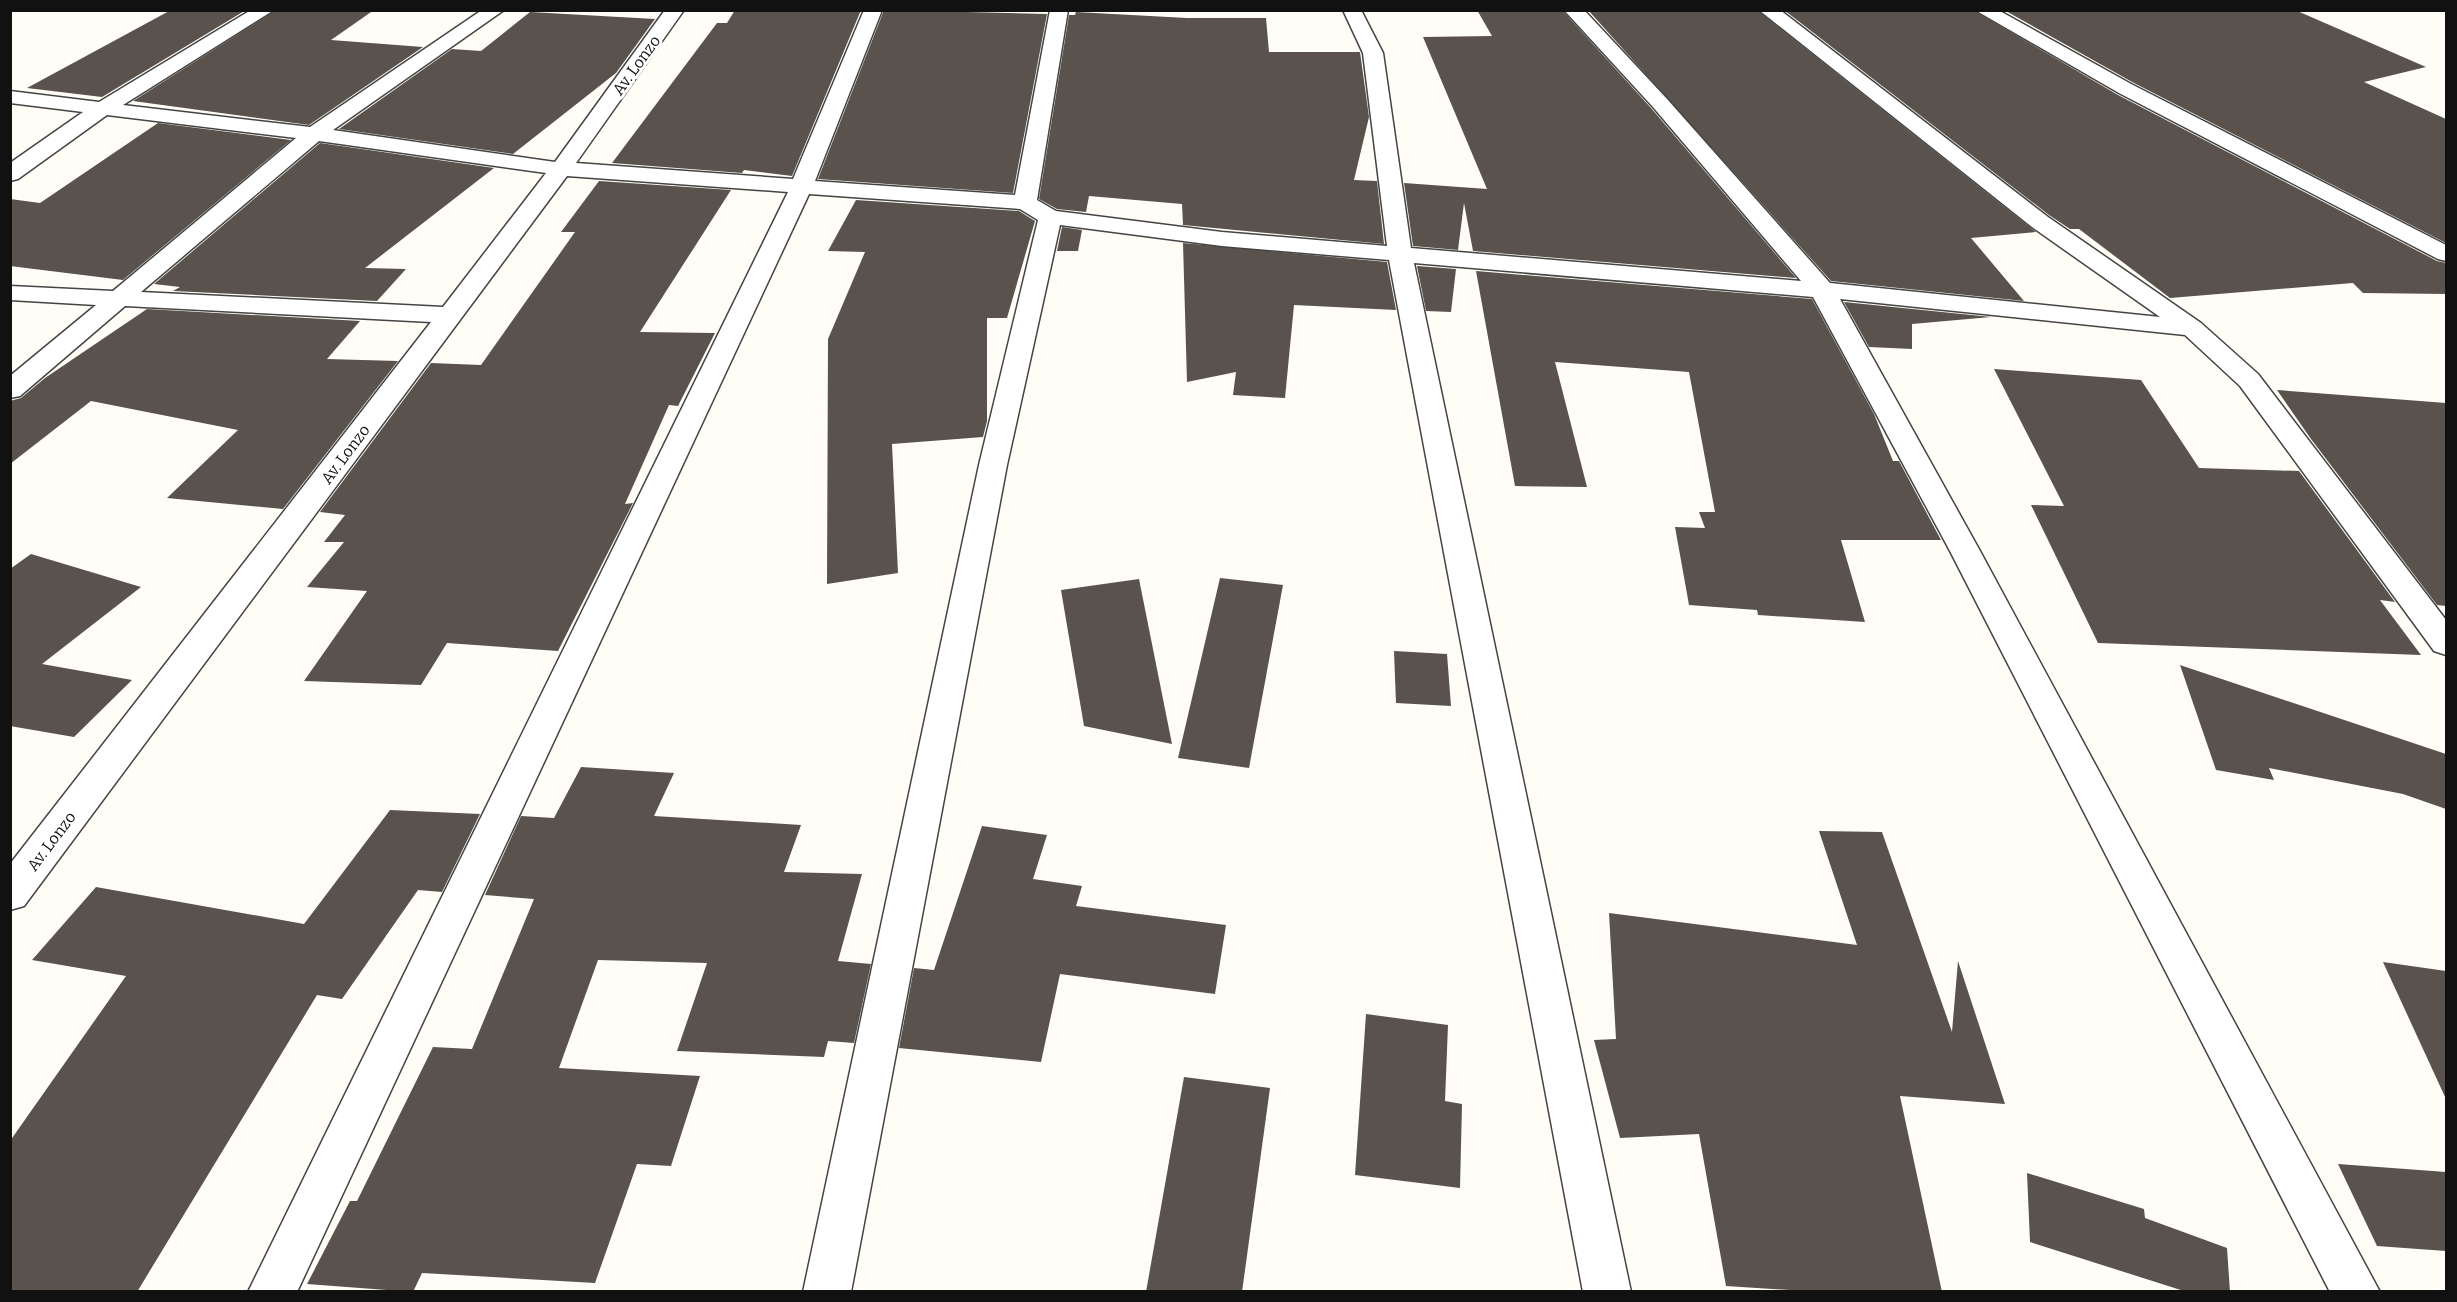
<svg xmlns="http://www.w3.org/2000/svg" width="2457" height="1302" font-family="Bitter,serif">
  <rect width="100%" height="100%" fill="#fffdf5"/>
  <g fill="#5a524d">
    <polygon points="171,10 246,10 102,97 27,88"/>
    <polygon points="276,10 374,10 331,40 423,47 309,125 133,101"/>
    <polygon points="735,10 861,10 792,176 744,170 742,173 612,163 717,23 727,23"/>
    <polygon points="884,10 1047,14 1013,193 818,179"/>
    <polygon points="1477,10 1562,10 1651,108 1796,278 1473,251 1464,203 1458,250 1413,246 1404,183 1487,189 1423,37 1492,36"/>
    <polygon points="1588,10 1757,10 2036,232 1971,238 2024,301 1831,281"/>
    <polygon points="1784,10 1973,10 2118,95 2437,261 2446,263 2446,294 2363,293 2353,283 2170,298 2079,229 2070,229 2049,215"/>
    <polygon points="2004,10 2295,10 2426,67 2364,82 2446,119 2446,243 2134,83"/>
    <polygon points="530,12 655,19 616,73 513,154 339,129 452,49 481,51"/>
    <polygon points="1076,12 1187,18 1266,18 1269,52 1360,52 1369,117 1354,180 1377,181 1384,244 1183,225 1182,204 1089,196 1086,212 1057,209 1039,199 1069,15 1075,15"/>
    <polygon points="158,123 291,140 123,280 10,266 10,199 40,203"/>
    <polygon points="320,143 494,168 365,268 406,269 377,301 173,291 180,287 154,284"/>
    <polygon points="599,181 731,190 640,332 715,333 678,406 669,405 625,504 633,503 558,651 447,643 421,685 304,681 367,591 307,587 344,542 324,542 345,515 320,512 431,363 481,365 575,232 561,232"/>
    <polygon points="856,200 1019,211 1035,221 1007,318 987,318 987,421 983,437 892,444 898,573 827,584 828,339 865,252 828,251"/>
    <polygon points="1062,227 1082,230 1078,251 1057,251"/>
    <polygon points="1183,243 1387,262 1396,310 1294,305 1285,398 1233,395 1236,372 1187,382"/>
    <polygon points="1417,266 1456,269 1451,312 1426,311"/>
    <polygon points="1476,271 1812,299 1874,414 1893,461 1899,461 1941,540 1841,540 1865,622 1758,615 1757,610 1689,605 1675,527 1705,528 1699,512 1715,512 1689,372 1555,362 1587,487 1515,486"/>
    <polygon points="1844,302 1991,317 1912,324 1912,349 1869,347"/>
    <polygon points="147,309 360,321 327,359 398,361 283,509 167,498 238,430 91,401 10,464 10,401 21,398 45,378"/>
    <polygon points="1994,369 2141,380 2199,468 2299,471 2395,602 2380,600 2421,655 2098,643 2031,505 2064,506"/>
    <polygon points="2277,390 2446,403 2446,606 2437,605 2311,439"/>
    <polygon points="31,554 141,587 42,664 132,680 74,737 10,726 10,569"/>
    <polygon points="1220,578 1283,585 1249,768 1178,758"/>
    <polygon points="1139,579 1172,744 1084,726 1061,590"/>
    <polygon points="1394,651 1447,654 1451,706 1396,703"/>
    <polygon points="2180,665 2446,754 2446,809 2403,794 2269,768 2274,780 2216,770"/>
    <polygon points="581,767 674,773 654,816 801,825 784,872 862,874 838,961 871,964 854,1043 828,1041 824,1057 677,1051 707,963 598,960 559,1068 700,1076 671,1166 637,1164 595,1283 422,1273 413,1292 307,1284 350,1201 357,1201 433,1047 472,1049 534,899 485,895 521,816 554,818"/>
    <polygon points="390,810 480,814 442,892 418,890 342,999 317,995 137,1292 10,1292 10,1141 126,976 32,960 96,887 304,924"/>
    <polygon points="982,826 1047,835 1033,879 1082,886 1076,906 1226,925 1215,994 1060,974 1041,1062 899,1048 914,968 934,970"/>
    <polygon points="1819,831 1882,832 1952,1032 1958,961 2005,1104 1900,1096 1942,1292 1821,1292 1726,1286 1699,1134 1620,1138 1594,1040 1616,1039 1609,913 1857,945"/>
    <polygon points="2383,962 2446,971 2446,1099"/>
    <polygon points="1366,1014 1448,1025 1445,1101 1462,1104 1460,1188 1355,1175"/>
    <polygon points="1184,1077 1270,1088 1242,1292 1146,1292"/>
    <polygon points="2338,1164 2446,1172 2446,1251 2377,1246"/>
    <polygon points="2027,1173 2144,1209 2145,1218 2227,1248 2230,1292 2187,1292 2030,1242"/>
  </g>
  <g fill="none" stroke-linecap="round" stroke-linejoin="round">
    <g stroke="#444" stroke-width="3">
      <g id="minor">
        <path d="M251 10H274L123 105 310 127 482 10H504L333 130 555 162 665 10H684L576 163 793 179 864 10H882L815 181 1015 195 1050 10H1068L1037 200 1056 211 1222 232 1387 246 1363 53 1343 10H1361L1383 53 1411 248 1801 281 1653 107 1564 10H1584L1667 99 1830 283 2160 317 2032 227 1759 10H1780L2048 217 2201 323 2258 374 2446 620V655L2434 651 2240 386 2185 335 1840 299 1980 551 2380 1292H2330L1950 551 1813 297 1414 263 1631 1292H1583L1389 260 1222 246 1060 225 1007 465 851 1292H803L979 465 1038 220 1020 209 809 194 297 1292H248L788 192 567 176 24 906 10 910V864L431 322 125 306 20 396 10 398V376L96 305 10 300V286L113 291 296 138 107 115 18 179 10 181V163L83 112 10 103V91L99 102ZM319 141 546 173 443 307 141 292Z"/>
        <polygon points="1975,10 1998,10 2133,85 2446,245 2446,261 2438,259 2119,93"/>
      </g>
    </g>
    <use href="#minor" fill="#fff" fill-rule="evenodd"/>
  </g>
  <g text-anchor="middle" stroke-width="6" stroke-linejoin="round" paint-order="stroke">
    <g font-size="16" fill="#111" stroke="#fff">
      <text transform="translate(636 65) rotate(-54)" y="6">Av. Lonzo</text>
      <text transform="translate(345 454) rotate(-53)" y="6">Av. Lonzo</text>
      <text transform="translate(51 841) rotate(-53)" y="6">Av. Lonzo</text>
    </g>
  </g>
  <rect width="2457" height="1302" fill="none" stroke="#111111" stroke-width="24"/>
</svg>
